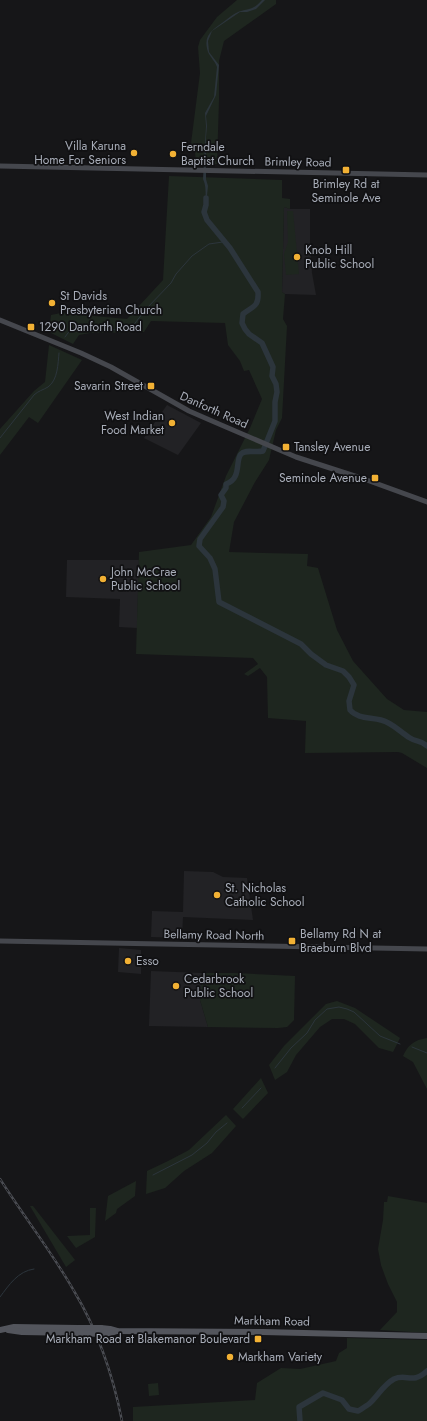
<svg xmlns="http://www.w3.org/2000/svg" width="427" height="1421" font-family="Jost,sans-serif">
  <rect width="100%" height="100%" fill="#161618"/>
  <g fill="#222225">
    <polygon points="284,207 290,209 310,209 310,243 312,273 316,295 285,294 282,292"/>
    <polygon points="167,405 201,423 178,455 144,438"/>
    <polygon points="67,560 139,560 137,628 119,627 120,599 66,597"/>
    <polygon points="184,871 213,872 223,877 247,878 253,920 183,917 182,938 151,937 152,911 183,912"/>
    <polygon points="119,948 141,950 141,974 118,972"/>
    <polygon points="151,971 202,973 200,1000 208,1027 149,1026"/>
  </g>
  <g fill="#1e261f">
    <polygon points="237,0 276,0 276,4 224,41 219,61 219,100 217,164 196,165 195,152 190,151 200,73 198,47 200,40 217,17"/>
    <polygon points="169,176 282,180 282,198 290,199 290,209 284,207 282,292 285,294 283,319 287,326 282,418 276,430 269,460 255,482 234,522 229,552 308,554 307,566 318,568 337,630 353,661 387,699 404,710 427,712 427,768 402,753 398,752 305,753 306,721 268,718 267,677 260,668 248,676 244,674 258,664 253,658 136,654 139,552 191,545 211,517 226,476 250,428 262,399 249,370 244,371 240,361 228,345 225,323 151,321 144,332 90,333 79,335 73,344 49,332 51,315 61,313 127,319 163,280"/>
    <polygon points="287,211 293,211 299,274 286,275 284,254 288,242"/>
    <polygon points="49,345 82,360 38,423 29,417 0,455 0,429 34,391 45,382"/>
    <polygon points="202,973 235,973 295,976 294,1020 287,1027 278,1028 208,1027 200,1000"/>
    <polygon points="337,1001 355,1008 400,1038 393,1052 379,1048 355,1024 344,1019 332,1019 320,1027 296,1055 287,1072 275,1080 269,1065 284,1046 326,1004"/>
    <path d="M427 1038V1089L413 1062 403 1056C408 1045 414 1040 427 1038Z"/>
    <polygon points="261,1078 268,1093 243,1119 233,1109"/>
    <polygon points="226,1115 236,1126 212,1153 184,1171 165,1188 146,1194 147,1171 168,1161 189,1150"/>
    <polygon points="136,1181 135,1196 117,1209 116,1213 105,1221 108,1196"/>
    <polygon points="388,1196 427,1203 427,1333 380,1330 397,1312 397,1302 388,1284 381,1265 378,1249 383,1220 384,1202 387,1202"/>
    <polygon points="30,1206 33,1206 75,1260 66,1267"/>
    <polygon points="90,1208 96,1208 95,1237 76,1248 67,1236 90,1235"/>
    <polygon points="347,1338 427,1340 427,1421 133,1421 133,1407 255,1400 257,1383 281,1368 300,1369 336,1361 339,1353 347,1348"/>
    <polygon points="158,1383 159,1395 149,1396 148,1384"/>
  </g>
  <path fill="#2c353c" d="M262 0H265L256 9 247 12H240L212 31 208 41 209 52 219 65 216 95 206 116 207 126 206 137V179L208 186 206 205C205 197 207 187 203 179L206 126 205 113 214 97 217 67C215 61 210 57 208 52 202 34 214 29 226 20 230 17 236 12 241 11 252 8 254 9 262 0Z"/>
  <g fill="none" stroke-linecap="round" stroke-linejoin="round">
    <g stroke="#2c353c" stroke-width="1">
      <polyline points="65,337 71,329 76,328 119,330 126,329 132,327 146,309 171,283 176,274 192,256 209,244 223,242"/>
      <path d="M0 438 34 395C38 391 43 390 48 387 58 380 58 363 59 353"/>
      <polyline points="412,1047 427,1053"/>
      <polyline points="275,1068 291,1048 307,1033 315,1020 327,1009 339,1007 347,1009 354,1012 380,1036 400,1044"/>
      <polyline points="242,1108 261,1088"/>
      <polyline points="153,1175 192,1155 207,1143 216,1132 227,1123"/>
      <path d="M0 1297C9 1285 18 1271 34 1269"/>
    </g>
    <g stroke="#2c353c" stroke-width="5.5">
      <path d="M206 198V205L204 212 207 220 230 248 258 292C259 307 253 306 243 314L242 323 245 329 249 334 262 343 273 367 272 376 276 384 277 392 275 402V421L263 451C256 453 245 449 241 454 235 460 242 479 226 484V488L221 495 224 501 223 507 200 539 199 546 210 558 215 569 219 602 301 644 311 654 326 665 343 671 349 677 354 685 349 701 350 710C358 719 370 717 381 720 393 723 400 732 410 738 416 742 420 740 427 746"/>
      <path d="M300 1421 299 1407 323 1393 342 1400 349 1409 358 1411C362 1409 366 1406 369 1404 378 1396 383 1385 394 1379 407 1373 412 1385 427 1371"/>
    </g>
    <g stroke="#45474d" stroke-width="5">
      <polyline points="0,166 427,175"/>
      <polyline points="0,320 81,353 111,367 189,411 219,424 296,457 364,479 427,502"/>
      <polyline points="0,941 427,949"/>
    </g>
    <g stroke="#53555c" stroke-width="6">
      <polyline points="101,1328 110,1329 117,1331 263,1332 427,1336"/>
      <polyline points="0,1330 14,1327 78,1328"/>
      <polyline points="8,1330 22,1332 79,1333"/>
      <polyline points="100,1334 108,1334 117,1331"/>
    </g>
    <g stroke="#4a4c52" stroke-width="2.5">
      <path id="rail" d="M0 1179C24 1217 52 1252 74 1291 98 1331 113 1375 122 1421"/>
    </g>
    <use href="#rail" stroke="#111113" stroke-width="1" stroke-dasharray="3" stroke-linecap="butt"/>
    <g stroke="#53555c" stroke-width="6">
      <polyline points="78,1328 101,1328"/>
      <polyline points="79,1333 100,1334"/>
    </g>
  </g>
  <g fill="#f2b134" stroke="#111113" stroke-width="1.5">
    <circle cx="134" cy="153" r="4"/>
    <circle cx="173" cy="154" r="4"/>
    <rect x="342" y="166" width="8" height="8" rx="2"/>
    <circle cx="297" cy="257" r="4"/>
    <circle cx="52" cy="303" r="4"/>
    <rect x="27" y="323" width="8" height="8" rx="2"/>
    <rect x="147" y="382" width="8" height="8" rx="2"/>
    <circle cx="172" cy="423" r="4"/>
    <rect x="282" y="443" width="8" height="8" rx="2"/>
    <rect x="371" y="474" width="8" height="8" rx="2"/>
    <circle cx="103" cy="579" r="4"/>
    <circle cx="217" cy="895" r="4"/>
    <rect x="288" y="937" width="8" height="8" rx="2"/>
    <circle cx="128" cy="961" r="4"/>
    <circle cx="176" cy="986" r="4"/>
    <rect x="254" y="1335" width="8" height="8" rx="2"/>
    <circle cx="230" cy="1357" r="4"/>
  </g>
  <g text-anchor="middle" stroke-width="3.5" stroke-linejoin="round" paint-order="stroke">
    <g font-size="12" fill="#a8adb8" stroke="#111113" text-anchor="start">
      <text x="126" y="150" text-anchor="end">Villa Karuna<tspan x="126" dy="14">Home For Seniors</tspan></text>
      <text x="181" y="151">Ferndale<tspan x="181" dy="14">Baptist Church</tspan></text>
      <text x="346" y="188" text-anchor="middle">Brimley Rd at<tspan x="346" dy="14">Seminole Ave</tspan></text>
      <text x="305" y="254">Knob Hill<tspan x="305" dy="14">Public School</tspan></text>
      <text x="60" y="300">St Davids<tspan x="60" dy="14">Presbyterian Church</tspan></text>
      <text x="39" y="331">1290 Danforth Road</text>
      <text x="143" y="390" text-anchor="end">Savarin Street</text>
      <text x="164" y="420" text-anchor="end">West Indian<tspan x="164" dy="14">Food Market</tspan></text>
      <text x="294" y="451">Tansley Avenue</text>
      <text x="367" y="482" text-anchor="end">Seminole Avenue</text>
      <text x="111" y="576">John McCrae<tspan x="111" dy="14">Public School</tspan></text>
      <text x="225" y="892">St. Nicholas<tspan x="225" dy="14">Catholic School</tspan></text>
      <text x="300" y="938">Bellamy Rd N at<tspan x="300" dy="14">Braeburn Blvd</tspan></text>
      <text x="136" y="965">Esso</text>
      <text x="184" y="983">Cedarbrook<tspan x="184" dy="14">Public School</tspan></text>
      <text x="250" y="1343" text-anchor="end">Markham Road at Blakemanor Boulevard</text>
      <text x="238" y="1361">Markham Variety</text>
    </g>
    <g font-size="12" fill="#a8adb8" stroke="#111113">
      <text transform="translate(298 162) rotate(1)" y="4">Brimley Road</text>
      <text transform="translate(214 410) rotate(24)" y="4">Danforth Road</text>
      <text transform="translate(214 935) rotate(1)" y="4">Bellamy Road North</text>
      <text transform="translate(272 1321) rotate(1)" y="4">Markham Road</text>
    </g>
  </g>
</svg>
